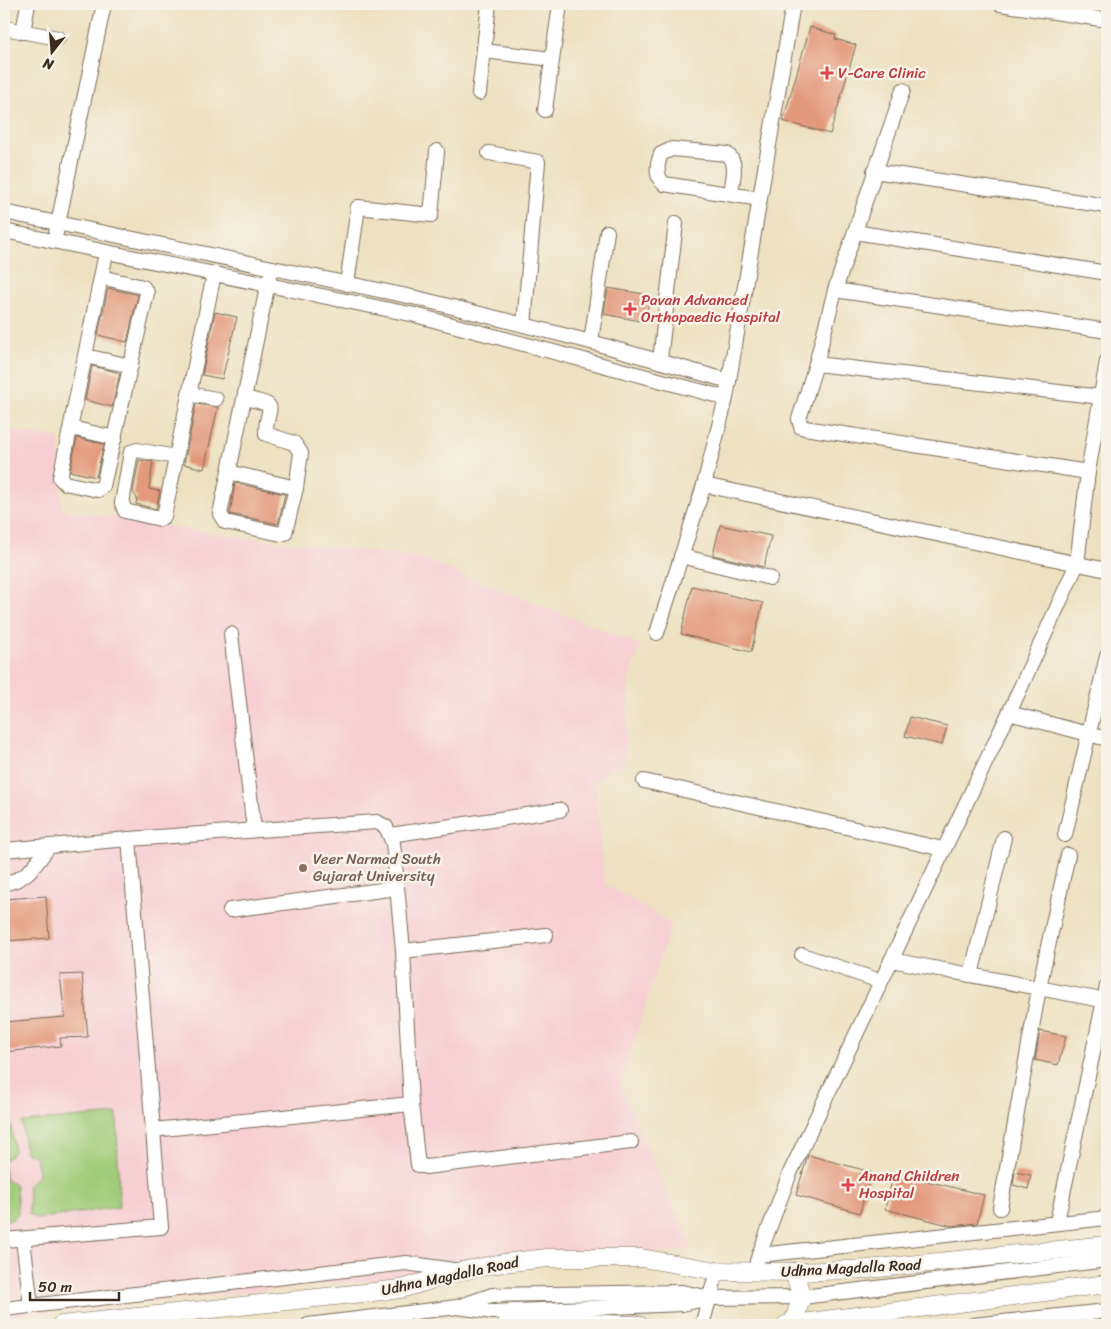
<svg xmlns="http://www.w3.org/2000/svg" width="1111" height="1329" font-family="Sriracha,sans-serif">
  <rect width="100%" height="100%" fill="#f7f3e8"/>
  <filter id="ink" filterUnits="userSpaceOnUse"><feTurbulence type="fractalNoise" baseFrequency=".02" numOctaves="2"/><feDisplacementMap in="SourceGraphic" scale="10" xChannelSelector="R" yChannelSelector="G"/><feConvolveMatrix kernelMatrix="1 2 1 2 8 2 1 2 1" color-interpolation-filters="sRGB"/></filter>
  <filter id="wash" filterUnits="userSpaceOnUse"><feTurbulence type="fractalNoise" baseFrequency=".0096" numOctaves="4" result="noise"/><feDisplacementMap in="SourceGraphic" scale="20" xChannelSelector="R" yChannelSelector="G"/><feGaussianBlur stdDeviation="1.12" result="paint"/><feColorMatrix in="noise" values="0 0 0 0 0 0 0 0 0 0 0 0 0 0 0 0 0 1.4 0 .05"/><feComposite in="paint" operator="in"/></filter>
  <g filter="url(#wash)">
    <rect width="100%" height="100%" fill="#ede1c1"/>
    <polygon fill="#f7cfd3" points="4,430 59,438 62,509 220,535 418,557 641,645 629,676 625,761 596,780 601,852 605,884 671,924 620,1085 692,1249 4,1316"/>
    <g fill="#a0cc79" stroke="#6e7b4c">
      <polygon points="117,1114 119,1207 37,1219 29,1214 28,1185 38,1175 36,1157 25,1152 22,1122"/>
      <polygon points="4,1123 11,1123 14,1152 4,1161"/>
      <polygon points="4,1167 6,1180 16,1185 18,1214 12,1220 4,1220"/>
    </g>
    <g id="blocks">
      <g fill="#e3997b">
        <polygon points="810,27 836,35 835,39 856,45 830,134 783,121"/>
        <polygon points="108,288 138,295 127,342 98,335"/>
        <polygon points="608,288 650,295 645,322 604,314"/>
        <polygon points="215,312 237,317 222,379 202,375"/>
        <polygon points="92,366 120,373 112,407 85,400"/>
        <polygon points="196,404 218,407 204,469 184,464"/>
        <polygon points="77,438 104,444 96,477 70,471"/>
        <polygon points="139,460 153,462 149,489 160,491 156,509 136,504 137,498 133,492"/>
        <polygon points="235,483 285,494 278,524 230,514"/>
        <polygon points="720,525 771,536 764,567 713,555"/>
        <polygon points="692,586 763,603 751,652 681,634"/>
        <polygon points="910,717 947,726 942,745 905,736"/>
        <polygon points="46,896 49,938 4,941 4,899"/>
        <polygon points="82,974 88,1037 60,1038 61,1046 4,1052 4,1022 65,1017 60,975"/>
        <polygon points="1040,1031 1066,1036 1058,1065 1035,1060"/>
        <polygon points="808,1155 871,1172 860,1213 796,1195"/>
        <polygon points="1015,1172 1031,1175 1028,1189 1013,1185"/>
        <polygon points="894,1173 984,1195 977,1223 952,1226 885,1209"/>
      </g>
    </g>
  </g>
  <g filter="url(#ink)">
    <use href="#blocks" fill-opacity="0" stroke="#796a57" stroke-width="1"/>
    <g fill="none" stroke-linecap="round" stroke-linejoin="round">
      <g stroke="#796a57" stroke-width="16">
        <g id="minor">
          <polyline points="793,4 726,398 704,485 1107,570"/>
          <polyline points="1000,4 1107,20"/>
          <polyline points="4,28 58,38"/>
          <polyline points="23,32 28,4"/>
          <polyline points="484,51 552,59"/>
          <polyline points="903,90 835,290 816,364 1102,397"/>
          <polyline points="479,93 489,4"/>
          <polyline points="545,110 560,4"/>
          <polyline points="489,153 538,162 524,325"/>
          <polyline points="874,171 1107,206"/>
          <path d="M731 194C732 181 739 163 727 154L672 149 661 154C657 164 655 176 664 184L760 199"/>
          <polyline points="4,212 417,298 591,342 729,381"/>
          <polyline points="4,231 415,315 726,398"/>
          <polyline points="855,232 1107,273"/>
          <polyline points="56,233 104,4"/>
          <polyline points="101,277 143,287 147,293 103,486 98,490 65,483 60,478 106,253"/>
          <polyline points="347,284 358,207 431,215 437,151"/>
          <polyline points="835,290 1107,331"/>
          <polyline points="591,342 607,232"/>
          <polyline points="85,356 131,366"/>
          <polyline points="660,360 676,223"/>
          <polyline points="816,364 799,419 801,427 805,428 1088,472"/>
          <polyline points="189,394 216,399"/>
          <path d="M244 398C284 406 265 405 266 434L294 443 301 453 296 488 285 533 281 534 225 522 220 514 269 278"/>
          <polyline points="71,428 115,438"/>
          <polyline points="176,457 137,450 131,452 122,503 125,511 160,519 164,516 214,274"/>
          <polyline points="229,472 296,488"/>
          <polyline points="681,556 770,578"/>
          <polyline points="657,633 704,485"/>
          <polyline points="231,634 254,830"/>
          <polyline points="1009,713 1107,739"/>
          <polyline points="644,781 943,849"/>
          <polyline points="390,835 560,810"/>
          <polyline points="1065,835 1107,656"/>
          <polyline points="129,839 377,822 386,827 393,843 403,951 411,1104 418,1165 426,1167 631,1142"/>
          <polyline points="4,850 129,839 161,1227 4,1240"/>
          <path d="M4 883C26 881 37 863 49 846"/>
          <polyline points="230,910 397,888"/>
          <polyline points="403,951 546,935"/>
          <polyline points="802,955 880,981"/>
          <polyline points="891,960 1107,1001"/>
          <polyline points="971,975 1004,838"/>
          <polyline points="153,1130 411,1104"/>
          <polyline points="1000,1208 1039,988 1068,855"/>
          <polyline points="1057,1222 1107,986"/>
          <polyline points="23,1239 31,1306"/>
          <polyline points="759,1255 790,1173 1009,713 1077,564 1088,472 1107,361"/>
          <polyline points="757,1261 759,1255 1107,1218"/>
          <polyline points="457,1307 493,1312 682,1304 710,1298 802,1297 1107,1260"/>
          <polyline points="4,1309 406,1263 460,1271"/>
          <polyline points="308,1325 457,1307 492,1295 682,1292 706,1297"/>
          <polyline points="702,1325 717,1271"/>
          <polyline points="973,1325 1107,1311"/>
        </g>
      </g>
      <g stroke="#796a57" stroke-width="19">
        <g id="major">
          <polyline points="61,1325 401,1289 461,1271 503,1263 547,1258 641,1258 717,1271 799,1272 868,1269 1107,1245"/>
          <polyline points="506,1325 540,1322 639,1325"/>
          <polyline points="786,1325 1107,1284"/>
          <polyline points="792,1325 802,1297 794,1272"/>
        </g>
      </g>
      <use href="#minor" stroke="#fff" stroke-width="14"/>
      <use href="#major" stroke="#fff" stroke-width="18"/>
    </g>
  </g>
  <g fill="#e0444e" stroke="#f7f3e8" stroke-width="2">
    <path d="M824.5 65.5h5v5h5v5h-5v5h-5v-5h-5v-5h5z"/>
    <path d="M627.5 301.5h5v5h5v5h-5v5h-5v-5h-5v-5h5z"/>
    <path d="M845.5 1177.5h5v5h5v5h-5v5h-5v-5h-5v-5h5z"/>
  </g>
  <circle fill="#8d6e63" stroke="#f7f3e8" stroke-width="2" cx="303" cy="868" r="5"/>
  <g text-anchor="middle" stroke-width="5" stroke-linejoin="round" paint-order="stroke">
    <g font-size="15" fill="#be3a42" stroke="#f7f3e8" text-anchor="start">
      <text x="838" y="78">V-Care Clinic</text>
      <text x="641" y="305">Pavan Advanced<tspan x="641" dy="17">Orthopaedic Hospital</tspan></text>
      <text x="859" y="1181">Anand Children<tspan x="859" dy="17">Hospital</tspan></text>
    </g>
    <g font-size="15" fill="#785e54" stroke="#f7f3e8" text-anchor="start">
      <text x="313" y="864">Veer Narmad South<tspan x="313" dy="17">Gujarat University</tspan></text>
    </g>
    <g font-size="15" fill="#3b2a1e" stroke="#f7f3e8">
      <text transform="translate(851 1268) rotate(-3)" y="5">Udhna Magdalla Road</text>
      <text transform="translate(450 1276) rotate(-12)" y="5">Udhna Magdalla Road</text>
    </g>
  </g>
  <rect width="1111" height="1329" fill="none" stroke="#f7f3e8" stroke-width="20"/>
  <g transform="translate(52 52) rotate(197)" stroke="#f7f3e8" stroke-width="4" paint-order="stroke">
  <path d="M0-4L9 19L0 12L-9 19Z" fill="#3b2a1e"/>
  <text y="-8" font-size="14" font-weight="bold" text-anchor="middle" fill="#3b2a1e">N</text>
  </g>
  <path d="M30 1292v8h89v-8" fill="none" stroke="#3b2a1e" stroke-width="2.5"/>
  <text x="38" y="1292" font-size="15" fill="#3b2a1e" stroke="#f7f3e8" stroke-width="4" paint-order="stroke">50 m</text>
</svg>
